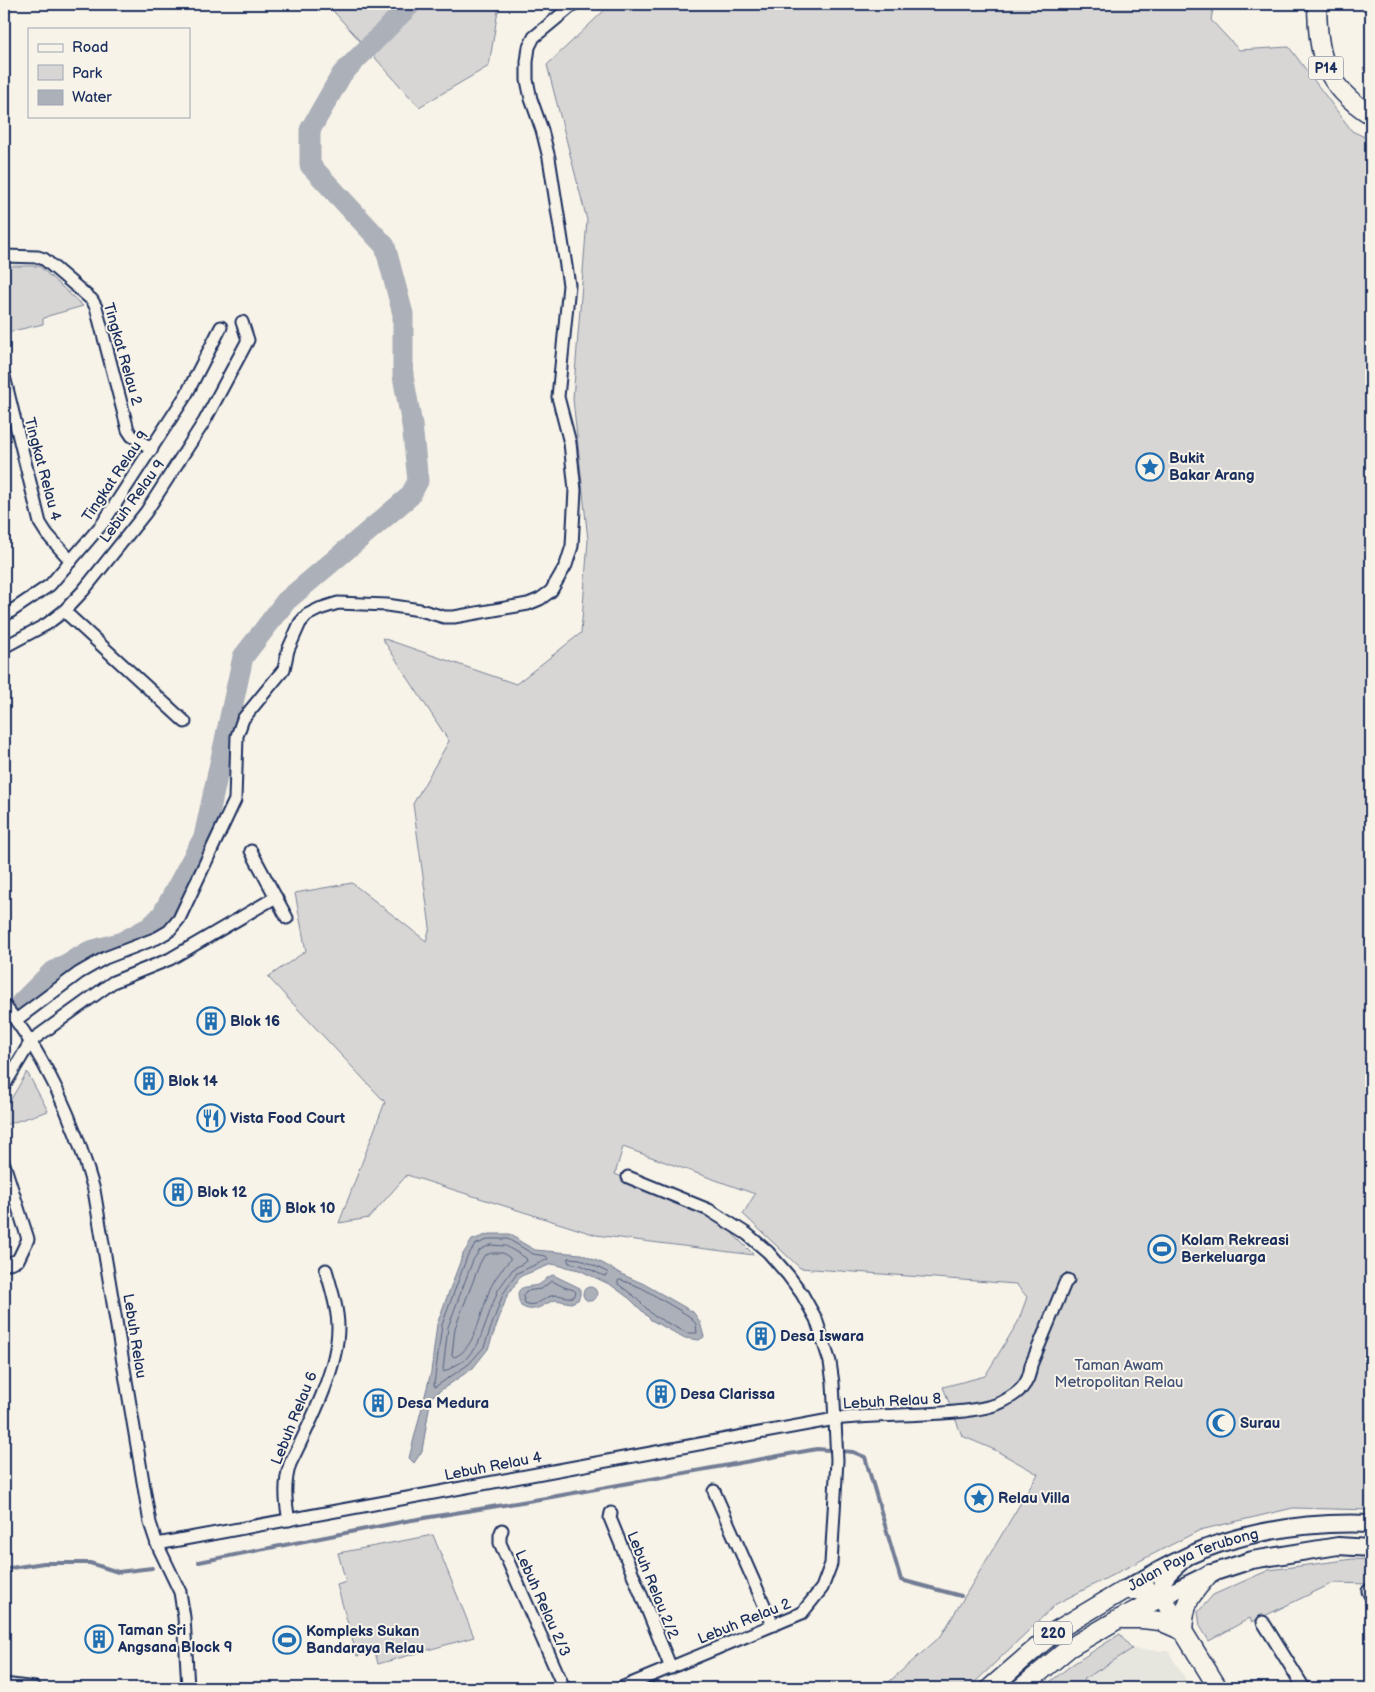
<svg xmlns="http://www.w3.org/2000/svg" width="1375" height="1692" font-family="'Balsamiq Sans',sans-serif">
  <rect width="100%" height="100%" fill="#f7f3e8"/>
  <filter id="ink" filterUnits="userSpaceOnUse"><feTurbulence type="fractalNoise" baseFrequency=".02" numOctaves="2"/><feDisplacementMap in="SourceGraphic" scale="10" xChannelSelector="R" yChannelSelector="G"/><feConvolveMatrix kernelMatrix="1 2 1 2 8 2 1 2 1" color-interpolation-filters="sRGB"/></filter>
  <g filter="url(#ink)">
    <polygon fill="#e6e5de" points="1132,1649 1168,1651 1191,1688 1088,1688 1083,1680"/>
    <g fill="#d7d6d4" stroke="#798299">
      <polygon points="327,4 499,4 489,66 419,107"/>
      <polygon points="611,4 1214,4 1211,20 1239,50 1289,47 1352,131 1371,140 1371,1510 1293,1508 1200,1530 1056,1604 969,1688 882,1688 941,1636 1038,1474 995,1450 962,1436 943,1387 985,1376 1018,1322 1027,1297 1016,1284 800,1268 743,1214 755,1194 623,1147 615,1174 717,1218 754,1255 596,1235 407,1175 369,1218 339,1223 385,1102 268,977 306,951 295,893 352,883 426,941 430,927 413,804 449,741 382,638 516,684 581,633 588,540 573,399 587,220 547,65"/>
      <polygon points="4,266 39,266 83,306 48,316 43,319 43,324 4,333"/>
      <polygon points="27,1072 48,1111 5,1125 4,1111"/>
      <polygon points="433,1535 474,1637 378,1664 375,1652 357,1656 337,1585 346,1582 338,1553"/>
      <polygon points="1353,1559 1371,1560 1371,1584 1333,1583 1252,1622 1250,1618 1209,1641 1200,1626 1198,1612 1213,1595 1269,1570"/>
      <polygon points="1120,1634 1132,1649 1083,1680 1088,1688 1042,1688 1073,1664"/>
    </g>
    <g fill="#acb0b9" stroke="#727c95">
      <polygon points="489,1234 510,1234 521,1242 535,1250 581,1254 604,1264 621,1274 644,1284 693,1312 700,1322 704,1337 699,1340 685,1338 651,1320 630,1299 611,1285 579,1270 552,1264 521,1276 507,1296 488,1349 473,1368 431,1397 422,1451 414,1463 409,1458 431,1372 437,1324 463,1254 472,1240"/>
      <polygon points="1166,1241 1171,1243 1172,1245 1170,1251 1159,1256 1154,1257 1151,1253 1152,1248"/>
      <path d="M553 1275 580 1288V1295L578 1300 571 1303 556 1300C543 1303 535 1315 521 1306 511 1282 529 1289 540 1284 545 1281 546 1277 553 1275Z"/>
      <circle cx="590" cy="1294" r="7"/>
    </g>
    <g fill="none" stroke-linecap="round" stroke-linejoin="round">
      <g stroke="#556382" stroke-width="1">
        <polygon points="490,1239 508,1239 533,1254 546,1256 548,1259 517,1273 503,1294 484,1347 469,1364 435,1387 434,1384 442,1325 467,1257 475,1245"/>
        <polygon points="491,1245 506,1246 526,1258 527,1261 513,1269 498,1290 478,1344 465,1360 444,1372 443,1370 448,1327 473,1260 480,1250"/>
        <path d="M492 1253H503L510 1258V1260C503 1268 494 1279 490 1289 482 1308 475 1351 454 1357L452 1355 455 1328 480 1263 484 1256Z"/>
        <polygon points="569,1258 580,1259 607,1272 608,1275 604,1276 581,1265 569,1263 568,1260"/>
        <polygon points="621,1280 642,1288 689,1316 696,1324 697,1333 687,1333 654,1316 634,1296 618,1284 618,1281"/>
        <path d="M552 1281 564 1287 574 1290 576 1292 574 1297C567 1299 559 1293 551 1296 542 1299 535 1308 525 1303L523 1296 526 1291 541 1289Z"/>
      </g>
      <g stroke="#727c95" stroke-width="4">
        <polyline points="199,1562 406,1521 546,1498 817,1449 853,1452 865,1457 901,1580 961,1596"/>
        <polyline points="4,1569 44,1563 90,1563 118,1572 152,1568"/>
      </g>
      <polyline stroke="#acb0b9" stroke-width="21" points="21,1003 51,973 90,951 122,942 150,927 162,915 204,837 243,657 286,601 410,496 418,481 412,425 403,376 403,314 385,246 310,165 310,130 342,74 411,4"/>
      <g stroke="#1b2f5e" stroke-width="15">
        <g id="street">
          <polyline points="4,256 38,257 44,259 92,300 96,307 128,430 132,436 152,449"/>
          <polyline points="4,376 40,523 47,534 71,561"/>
          <polyline points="64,611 185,722"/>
          <polyline points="4,616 50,585 103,523 186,395 221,327"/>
          <polyline points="4,647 47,624 64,611 83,591 146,512 204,422 248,340 242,322"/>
          <polyline points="251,851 287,918"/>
          <path d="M4 1005C48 1059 75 1123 94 1190L150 1523 157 1544 180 1592 184 1617 188 1688"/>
          <polyline points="16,1020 79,973 105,958 157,938 169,931 179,919 235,800 237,736 243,719 284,669 288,650 300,623 307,615 319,609 338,603 387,605 420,610 444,617 454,617 528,604 540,599 551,591 566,565 572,546 575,490 570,443 558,397 569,285 549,158 542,130 531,99 527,80 527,62 529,47 534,37 574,4"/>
          <polyline points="4,1086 31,1041 113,982 170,959 276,897"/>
          <polyline points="4,1164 28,1239 18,1260 4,1265"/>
          <polyline points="714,1491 773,1625"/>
          <polyline points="611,1513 610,1518 671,1668"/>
          <path d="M289 1520C285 1501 284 1482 290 1464 309 1425 338 1370 338 1327 338 1308 331 1288 326 1270"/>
          <polyline points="502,1530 500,1535 500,1543 564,1688"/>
          <path d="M157 1544 835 1419C878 1414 922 1416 965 1411 977 1409 991 1408 1002 1402 1019 1393 1029 1385 1031 1365L1065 1283 1068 1280"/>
          <polyline points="1368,1591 1371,1597"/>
          <polyline points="1263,1622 1304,1688"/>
          <polyline points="4,1684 35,1688"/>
          <polyline points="621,1688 802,1613 822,1588 831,1564 837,1460 833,1383 830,1362 816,1319 802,1294 788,1275 768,1252 747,1234 709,1210 628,1177"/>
        </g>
      </g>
      <g stroke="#1b2f5e" stroke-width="20">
        <g id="secondary">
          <path d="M1185 1558C1172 1570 1159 1577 1162 1597L1209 1574 1252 1560 1338 1546 1371 1548"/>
          <path id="s1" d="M1124 1590C1157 1571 1192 1551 1228 1541 1275 1527 1322 1522 1371 1524"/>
        </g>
      </g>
      <g stroke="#1b2f5e" stroke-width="21">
        <g id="primary">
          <path d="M1317 4C1318 57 1324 85 1371 115"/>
          <polyline points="1162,1597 1218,1688"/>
          <polyline points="1123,1619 1142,1619 1160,1621 1183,1631"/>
          <path d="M1183 1631C1185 1599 1190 1597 1209 1574"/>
          <polyline points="990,1688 1057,1630 1124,1590 1146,1590 1162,1597"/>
          <polyline points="1021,1688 1069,1648 1117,1620 1162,1597"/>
        </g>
      </g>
      <use href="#street" stroke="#f7f3e8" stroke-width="11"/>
      <use href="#secondary" stroke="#f7f3e8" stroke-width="16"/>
      <use href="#primary" stroke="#f7f3e8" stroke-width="18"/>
    </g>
  </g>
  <defs>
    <g id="sight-ring" transform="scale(1.4375)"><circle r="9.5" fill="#f7f3e8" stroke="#1f6fb2" stroke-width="1.5"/><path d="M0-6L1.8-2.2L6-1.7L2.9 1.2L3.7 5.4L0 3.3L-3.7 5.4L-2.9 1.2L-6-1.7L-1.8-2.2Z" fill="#1f6fb2"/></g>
    <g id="building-ring" transform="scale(1.4375)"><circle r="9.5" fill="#f7f3e8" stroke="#1f6fb2" stroke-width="1.5"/><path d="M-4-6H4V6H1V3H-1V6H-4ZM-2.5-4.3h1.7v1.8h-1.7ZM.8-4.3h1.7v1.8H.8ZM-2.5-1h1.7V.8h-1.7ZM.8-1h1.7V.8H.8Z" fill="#1f6fb2"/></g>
    <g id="restaurant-ring" transform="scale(1.4375)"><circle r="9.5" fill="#f7f3e8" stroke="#1f6fb2" stroke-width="1.5"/><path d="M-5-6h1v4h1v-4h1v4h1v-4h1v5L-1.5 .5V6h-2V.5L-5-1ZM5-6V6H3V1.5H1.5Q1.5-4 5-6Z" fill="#1f6fb2"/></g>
    <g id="stadium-ring" transform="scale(1.4375)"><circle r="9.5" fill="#f7f3e8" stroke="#1f6fb2" stroke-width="1.5"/><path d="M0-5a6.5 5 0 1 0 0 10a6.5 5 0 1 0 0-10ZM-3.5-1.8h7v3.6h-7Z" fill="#1f6fb2"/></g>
    <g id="mosque-ring" transform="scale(1.4375)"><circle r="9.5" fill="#f7f3e8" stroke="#1f6fb2" stroke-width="1.5"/><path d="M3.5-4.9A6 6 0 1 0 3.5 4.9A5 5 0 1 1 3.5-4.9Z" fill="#1f6fb2"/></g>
  </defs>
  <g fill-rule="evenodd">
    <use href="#sight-ring" x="1150" y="467"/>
    <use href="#building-ring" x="211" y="1021"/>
    <use href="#building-ring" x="149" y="1081"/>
    <use href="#restaurant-ring" x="211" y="1118"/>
    <use href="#building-ring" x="178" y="1192"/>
    <use href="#building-ring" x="266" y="1208"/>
    <use href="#stadium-ring" x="1162" y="1249"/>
    <use href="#building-ring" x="761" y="1336"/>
    <use href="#building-ring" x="661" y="1394"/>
    <use href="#building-ring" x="378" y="1403"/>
    <use href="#mosque-ring" x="1221" y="1423"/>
    <use href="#sight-ring" x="979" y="1498"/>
    <use href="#building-ring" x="99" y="1639"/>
    <use href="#stadium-ring" x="287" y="1640"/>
  </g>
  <g text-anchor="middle" stroke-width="4" stroke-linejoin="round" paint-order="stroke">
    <g fill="#f7f3e8" stroke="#5d6a87" stroke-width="1">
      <rect x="1308.5" y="56.5" width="35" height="23" rx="4"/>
      <rect x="1034" y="1621.5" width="38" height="23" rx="4"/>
    </g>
    <g font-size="14" font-weight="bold" fill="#1b2f5e">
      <text x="1326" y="73">P14</text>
      <text x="1053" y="1638">220</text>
    </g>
    <g font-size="15" fill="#1b2f5e" stroke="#f7f3e8">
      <text transform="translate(123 354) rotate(74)" y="5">Tingkat Relau 2</text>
      <text transform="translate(43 469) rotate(75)" y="5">Tingkat Relau 4</text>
      <text transform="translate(115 476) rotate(-56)" y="5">Tingkat Relau 9</text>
      <text transform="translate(132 501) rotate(-54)" y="5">Lebuh Relau 9</text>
      <text transform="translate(135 1336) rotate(81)" y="5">Lebuh Relau</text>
      <text transform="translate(892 1401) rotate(-3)" y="5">Lebuh Relau 8</text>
      <text transform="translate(294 1418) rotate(-68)" y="5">Lebuh Relau 6</text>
      <text transform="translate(493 1466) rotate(-11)" y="5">Lebuh Relau 4</text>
      <text dy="5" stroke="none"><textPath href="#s1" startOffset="76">Jalan Paya Terubong</textPath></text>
      <text transform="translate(653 1585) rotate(68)" y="5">Lebuh Relau 2/2</text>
      <text transform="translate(543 1603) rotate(66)" y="5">Lebuh Relau 2/3</text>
      <text transform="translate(744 1621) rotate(-22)" y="5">Lebuh Relau 2</text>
    </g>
    <g font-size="15" font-weight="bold" fill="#1b2f5e" stroke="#f7f3e8" text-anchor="start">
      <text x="1169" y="463">Bukit<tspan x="1169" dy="17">Bakar Arang</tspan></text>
      <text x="230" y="1026">Blok 16</text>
      <text x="168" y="1086">Blok 14</text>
      <text x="230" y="1123">Vista Food Court</text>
      <text x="197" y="1197">Blok 12</text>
      <text x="285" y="1213">Blok 10</text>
      <text x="1181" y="1245">Kolam Rekreasi<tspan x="1181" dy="17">Berkeluarga</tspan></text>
      <text x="780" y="1341">Desa Iswara</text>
      <text x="680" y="1399">Desa Clarissa</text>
      <text x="397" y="1408">Desa Medura</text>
      <text x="1240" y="1428">Surau</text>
      <text x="998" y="1503">Relau Villa</text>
      <text x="118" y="1635">Taman Sri<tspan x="118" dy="17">Angsana Block 9</tspan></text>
      <text x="306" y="1636">Kompleks Sukan<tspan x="306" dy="17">Bandaraya Relau</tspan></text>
    </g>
    <g font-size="15" fill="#415076" stroke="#f7f3e8">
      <text x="1119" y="1370">Taman Awam<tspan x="1119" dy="17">Metropolitan Relau</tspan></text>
    </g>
  </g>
  <rect width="1375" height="1692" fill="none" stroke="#f7f3e8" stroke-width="20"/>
  <rect x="10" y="10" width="1355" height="1672" fill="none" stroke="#1b2f5e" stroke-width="2" filter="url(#ink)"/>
  <rect x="28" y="28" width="162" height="90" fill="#f7f3e8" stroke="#9fa5b1"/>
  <rect x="38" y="44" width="25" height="8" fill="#f7f3e8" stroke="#9fa5b1"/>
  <text x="72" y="52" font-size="15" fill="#1b2f5e">Road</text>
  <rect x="38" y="65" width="25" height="15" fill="#d7d6d4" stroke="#9fa5b1"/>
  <text x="72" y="78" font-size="15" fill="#1b2f5e">Park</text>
  <rect x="38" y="90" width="25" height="15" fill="#acb0b9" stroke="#9fa5b1"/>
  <text x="72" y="102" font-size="15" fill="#1b2f5e">Water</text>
</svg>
